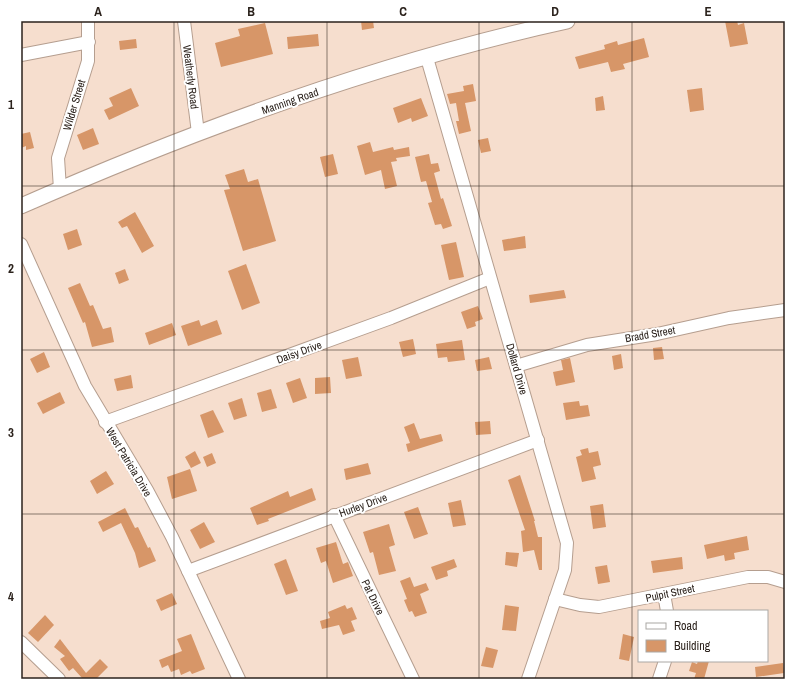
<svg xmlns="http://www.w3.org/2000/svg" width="806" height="700" font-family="'Archivo Narrow',sans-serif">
  <rect width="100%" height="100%" fill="#f6dece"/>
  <g fill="#d79668">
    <polygon points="361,21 373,21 374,28 362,30"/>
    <polygon points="725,21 737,21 738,25 744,23 748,44 730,47"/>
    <polygon points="265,23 273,54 221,67 215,43 240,36 238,29"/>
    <polygon points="318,34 319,46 288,49 287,37"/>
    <polygon points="644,38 649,57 623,64 625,69 611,72 608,62 579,69 575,57 605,49 604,45 617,41 618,45"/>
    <polygon points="136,39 137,48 120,50 119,41"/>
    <polygon points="473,84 476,101 465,103 471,131 459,134 456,121 459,121 456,103 450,104 447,94 464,91 463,86"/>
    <polygon points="131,88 139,106 109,120 104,110 113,106 109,98"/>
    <polygon points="702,88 704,110 690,112 687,90"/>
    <polygon points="603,96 605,110 596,111 595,98"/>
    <polygon points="421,98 428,116 412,122 411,118 398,123 393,108"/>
    <polygon points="93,128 99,144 83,150 77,135"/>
    <polygon points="30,132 34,148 26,150 26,146 21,148 21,134"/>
    <polygon points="488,138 491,151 481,153 478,140"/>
    <polygon points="370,142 373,152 393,147 394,150 409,147 410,156 396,158 397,161 391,162 397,186 385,189 381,170 365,175 357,146"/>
    <polygon points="333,154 338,174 325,177 320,157"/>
    <polygon points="429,154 431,164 438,163 440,171 434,173 441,199 443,198 452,226 443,229 441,224 435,225 428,203 432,202 426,181 421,182 415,157"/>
    <polygon points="244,169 248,182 258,179 276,241 243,251 224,190 230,189 225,175"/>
    <polygon points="135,212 154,246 142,253 127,226 122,228 118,222"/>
    <polygon points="77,229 82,245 68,250 63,234"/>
    <polygon points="525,236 526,248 504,251 502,240"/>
    <polygon points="456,242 464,277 449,280 441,245"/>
    <polygon points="246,264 260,303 242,310 228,271"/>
    <polygon points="125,269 129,280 119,284 115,273"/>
    <polygon points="80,283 90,306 93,305 103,329 111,327 114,342 92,347 85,322 83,323 68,288"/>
    <polygon points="564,290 566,298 530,303 529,295"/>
    <polygon points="478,306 483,319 475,322 476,326 467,329 461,312"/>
    <polygon points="199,320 201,326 217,320 222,334 188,346 181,326"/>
    <polygon points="172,323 176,335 149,345 145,333"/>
    <polygon points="413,339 416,354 403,357 399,342"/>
    <polygon points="462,340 465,360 448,362 447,357 438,358 436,344"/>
    <polygon points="662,347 664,359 654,360 653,348"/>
    <polygon points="44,352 50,367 37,373 30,359"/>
    <polygon points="621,354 623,368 614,370 612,356"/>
    <polygon points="358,357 362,376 346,379 342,360"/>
    <polygon points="489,357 492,369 477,371 475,360"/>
    <polygon points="570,358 575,382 556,386 553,372 563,370 561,360"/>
    <polygon points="131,375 133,388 117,391 114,379"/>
    <polygon points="330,377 331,393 315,394 315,378"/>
    <polygon points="300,378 307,398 293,403 286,383"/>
    <polygon points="271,389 277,408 262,412 257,393"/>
    <polygon points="60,392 65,403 43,414 37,403"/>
    <polygon points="242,398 247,416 234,420 228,403"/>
    <polygon points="579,401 580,406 588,405 590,416 566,420 563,403"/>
    <polygon points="213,410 224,432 208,438 200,415"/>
    <polygon points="490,421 491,434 476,435 475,422"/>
    <polygon points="414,423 420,439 441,434 443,441 408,452 406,444 410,443 404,427"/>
    <polygon points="588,448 589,453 598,451 601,465 593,467 596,479 582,482 576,457 582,455 580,450"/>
    <polygon points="195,451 201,463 191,468 185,457"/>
    <polygon points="212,453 216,463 207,467 203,457"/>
    <polygon points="368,463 371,474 346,480 344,469"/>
    <polygon points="190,469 197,491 172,499 167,477"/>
    <polygon points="106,471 114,484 97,494 90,481"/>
    <polygon points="520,475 535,521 534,521 538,537 542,537 542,570 539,570 534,550 523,552 521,531 525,530 508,480"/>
    <polygon points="312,488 316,500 268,519 269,521 257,525 250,508 288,491 290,497"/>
    <polygon points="461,500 466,525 453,527 448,503"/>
    <polygon points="603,504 606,527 593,529 590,506"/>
    <polygon points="418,507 428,534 414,539 404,512"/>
    <polygon points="125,508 135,528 138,527 148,548 150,547 156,561 139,568 135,553 121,523 103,532 98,522"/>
    <polygon points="204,522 215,542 200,549 190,530"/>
    <polygon points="389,524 395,545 389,547 396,571 379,575 373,552 370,553 363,532"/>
    <polygon points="747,536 749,550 734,553 735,559 725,561 724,555 707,559 704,545"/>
    <polygon points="336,542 343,564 348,562 353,576 333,583 326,561 321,563 316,548"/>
    <polygon points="506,552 519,553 517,567 505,565"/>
    <polygon points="682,557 683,569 653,573 651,561"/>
    <polygon points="286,559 298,591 286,595 274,564"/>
    <polygon points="454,559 457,567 447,571 448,576 436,580 431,567"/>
    <polygon points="607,565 610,582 598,584 595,567"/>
    <polygon points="410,577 414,587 426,583 429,590 420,594 427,613 415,617 412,611 409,612 404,600 407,599 400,581"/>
    <polygon points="172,593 177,604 161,611 156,600"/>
    <polygon points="345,605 347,609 352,607 357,619 351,621 355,631 343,635 339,625 322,629 320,621 330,618 328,612"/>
    <polygon points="505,605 519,607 516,631 502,630"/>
    <polygon points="45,615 54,625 38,642 28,633"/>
    <polygon points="191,634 205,669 192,674 190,671 181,675 179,669 171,672 168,665 162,668 159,660 182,651 177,639"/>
    <polygon points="623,634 634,637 629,661 619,659"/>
    <polygon points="60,639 86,673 100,659 108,667 96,679 80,679 82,678 73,668 69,671 60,659 65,656 54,647"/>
    <polygon points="486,647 498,650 493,668 481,666"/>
    <polygon points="698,661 709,661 704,679 694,679 696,673 689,671 692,662 697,664"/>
    <polygon points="783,663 784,673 756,677 755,667"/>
  </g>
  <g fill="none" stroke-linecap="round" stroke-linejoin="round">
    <g stroke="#b59e8f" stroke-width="14">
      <g id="minor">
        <polyline points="184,21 198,133"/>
        <polyline points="21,55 89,42"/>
        <polyline points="427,58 567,543 565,570 528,679"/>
        <polyline points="60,189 58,158 88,61 88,21"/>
        <polyline points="21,244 85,386 147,490 172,537 239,679"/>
        <polyline points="516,366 587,345 657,334 729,318 785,310"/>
        <polyline points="105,422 391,318 490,278"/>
        <polyline points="334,515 413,679"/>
        <polyline points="188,571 538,440"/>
        <polyline points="664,594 667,611"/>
        <polyline points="555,599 580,605 599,607 748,577 768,577 785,582"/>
        <polyline points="21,642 59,679"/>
        <polyline points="659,679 665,661"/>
      </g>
    </g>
    <g stroke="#b59e8f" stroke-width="17">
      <path id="major" d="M21 206C196 129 379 62 567 21"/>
    </g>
    <use href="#minor" stroke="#fff" stroke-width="12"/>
    <use href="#major" stroke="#fff" stroke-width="15"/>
  </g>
  <path fill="none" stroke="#2b221c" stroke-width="1" stroke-opacity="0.55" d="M174 21V679M327 21V679M479 21V679M632 21V679M21 186H785M21 350H785M21 514H785"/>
  <g text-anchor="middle" stroke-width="4" stroke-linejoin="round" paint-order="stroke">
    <g font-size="11" fill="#2b221c" stroke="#fff">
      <text transform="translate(191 77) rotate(83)" y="4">Weatherly Road</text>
      <text transform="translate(290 101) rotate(-19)" y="4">Manning Road</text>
      <text transform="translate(74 105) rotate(-73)" y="4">Wilder Street</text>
      <text transform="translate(650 334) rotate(-10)" y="4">Bradd Street</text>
      <text transform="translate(299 352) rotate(-20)" y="4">Daisy Drive</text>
      <text transform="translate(517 369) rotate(74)" y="4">Dollard Drive</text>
      <text transform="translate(129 462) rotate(59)" y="4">West Patricia Drive</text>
      <text transform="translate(363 505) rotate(-20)" y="4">Hurley Drive</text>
      <text transform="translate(670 593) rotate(-12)" y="4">Pulpit Street</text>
      <text transform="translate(373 597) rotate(64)" y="4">Pat Drive</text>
    </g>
  </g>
  <rect width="806" height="700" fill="none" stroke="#ffffff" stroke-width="44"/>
  <rect x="638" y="610" width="130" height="52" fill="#ffffff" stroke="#aaa7a4"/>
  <rect x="646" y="623" width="20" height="6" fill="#ffffff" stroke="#aaa7a4"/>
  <text x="674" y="630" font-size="12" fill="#2b221c">Road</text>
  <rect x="646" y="640" width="20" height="12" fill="#d79668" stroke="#aaa7a4"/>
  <text x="674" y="650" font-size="12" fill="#2b221c">Building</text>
  <rect x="22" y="22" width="762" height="656" fill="none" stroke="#2b221c" stroke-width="1.5"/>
  <g font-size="13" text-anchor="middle" font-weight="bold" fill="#2b221c">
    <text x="98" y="16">A</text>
    <text x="251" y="16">B</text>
    <text x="403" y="16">C</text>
    <text x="555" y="16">D</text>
    <text x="708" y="16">E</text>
    <text x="11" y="109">1</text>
    <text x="11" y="273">2</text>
    <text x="11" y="437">3</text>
    <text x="11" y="601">4</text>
  </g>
</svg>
